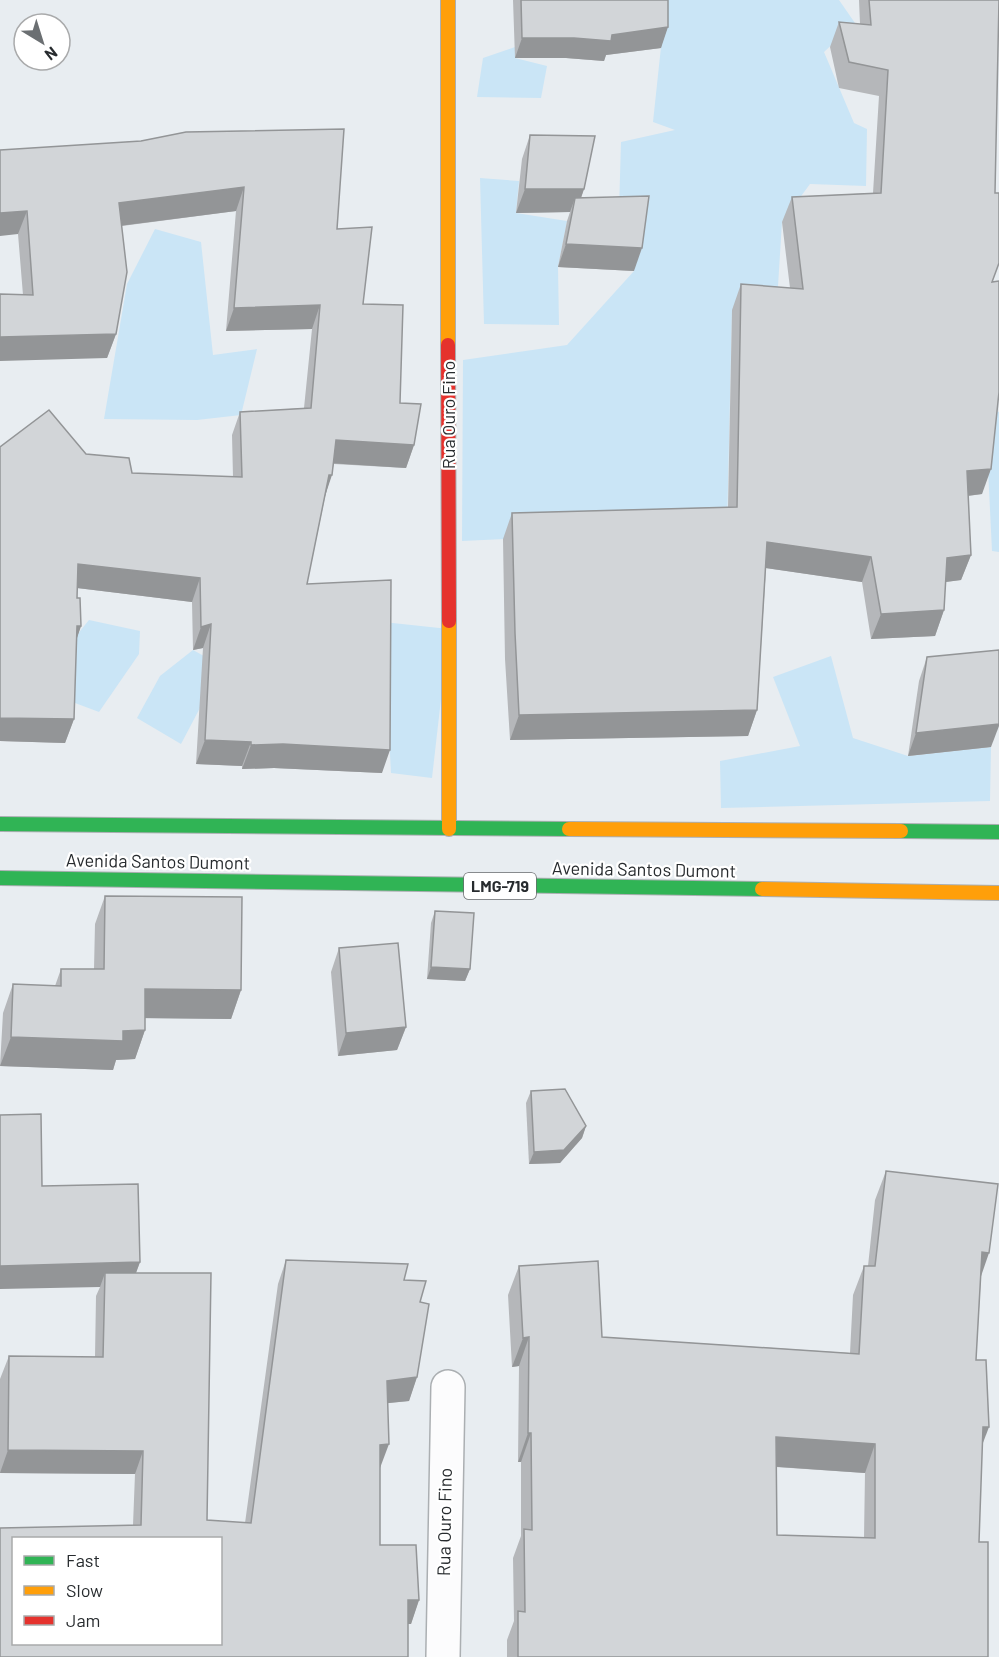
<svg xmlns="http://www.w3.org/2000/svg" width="999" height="1657" font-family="Barlow,sans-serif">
  <rect width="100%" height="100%" fill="#e8edf1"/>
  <g fill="#cae5f6">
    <polygon points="666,0 839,0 855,23 824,52 854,123 867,129 866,186 810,184 782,222 777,302 732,310 727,529 462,541 463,360 567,345 634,271 619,211 621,142 675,130 653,122"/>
    <polygon points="515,47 515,58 547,66 541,98 477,97 483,58"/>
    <polygon points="480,178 519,181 516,213 567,221 558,267 559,325 484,324"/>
    <polygon points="155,229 201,242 213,355 257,349 241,415 197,420 104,419 127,284"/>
    <polygon points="985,407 999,412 999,552 992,551"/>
    <polygon points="89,620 140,631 139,654 99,712 67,700 68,646"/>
    <polygon points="383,622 449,629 432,778 391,773"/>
    <polygon points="193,650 222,666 181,744 137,718 160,676"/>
    <polygon points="831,656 853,738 908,756 991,747 990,801 721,808 720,761 800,746 773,677"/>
  </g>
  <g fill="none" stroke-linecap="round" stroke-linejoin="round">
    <g stroke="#abafb2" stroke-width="36">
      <polyline id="street" points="443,1657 448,1387"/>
    </g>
    <g stroke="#abafb2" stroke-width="16">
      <g id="fast">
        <polyline points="0,824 569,829"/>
        <polyline points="901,831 999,832"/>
        <polyline points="0,878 762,889"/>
      </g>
    </g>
    <g stroke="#abafb2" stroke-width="16">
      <g id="slow">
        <polyline points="448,0 448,345"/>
        <polyline points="449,621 449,829"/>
        <polyline points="569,829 901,831"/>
        <polyline points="762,889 999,893"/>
      </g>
    </g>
    <g stroke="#abafb2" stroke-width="16">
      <polyline id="jam" points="448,345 449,621"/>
    </g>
    <use href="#street" stroke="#fcfcfd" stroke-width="33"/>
    <use href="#fast" stroke="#30b455" stroke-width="14"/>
    <use href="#slow" stroke="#ff9f0a" stroke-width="14"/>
    <use href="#jam" stroke="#e5322d" stroke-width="14"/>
  </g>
  <g fill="#b5b7ba" fill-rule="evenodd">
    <polygon points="513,0 668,0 661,48 606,55 604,61 566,58 515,58"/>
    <polygon points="859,0 999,0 992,282 982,494 968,496 971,555 961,580 945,582 944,610 935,636 871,639 862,582 766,568 757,710 748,736 510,740 505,659 503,539 512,513 728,507 732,310 741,284 790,288 782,222 792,197 873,193 879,96 839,88 830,47 839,22 860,24"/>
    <polygon points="530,135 584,189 581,198 634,271 558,267 567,221 570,212 516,213 522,159"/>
    <polygon points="141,141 337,229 414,445 406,468 334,464 325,497 307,584 382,773 274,768 242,769 242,766 196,764 203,648 193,650 192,602 77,588 77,598 81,626 76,640 74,719 65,743 0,741 0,447 86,454 132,473 233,477 232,435 240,412 304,408 312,329 226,331 236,211 122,226 116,334 107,358 23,295 18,234 0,150"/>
    <polygon points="927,657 991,747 908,756 919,681"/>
    <polygon points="105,896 241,990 231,1019 145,1018 145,1030 135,1059 116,1060 113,1070 0,1066 3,1013 13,984 55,986 61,969 94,969 95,924"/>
    <polygon points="435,911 470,969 465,981 427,979 431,923"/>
    <polygon points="339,948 406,1027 397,1050 338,1056 331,972"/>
    <polygon points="531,1091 586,1126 582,1138 560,1163 529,1164 526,1103"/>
    <path d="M886 1171 981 1276 976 1360 982 1445 979 1542 988 1657H507V1640L514 1621 513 1558 521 1536V1462H518L519 1366 512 1367 508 1295 519 1266 602 1337 850 1353 853 1295 864 1266H868L875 1200ZM776 1467 865 1473 864 1538 777 1535Z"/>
    <polygon points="42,1186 140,1262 136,1273 207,1520 245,1523 278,1284 286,1260 404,1280 420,1302 417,1377 409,1401 388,1403 380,1468 380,1545 419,1600 411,1624 408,1624 133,1525 135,1474 0,1473 0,1379 9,1356 95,1357 96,1296 100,1287"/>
  </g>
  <g fill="#939597">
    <polygon points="668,27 661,48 606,55 604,61 566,58 515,58 522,38 612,35"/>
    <polygon points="244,187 236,211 111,227 119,203"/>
    <polygon points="525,189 584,189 576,212 575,198 570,212 516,213"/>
    <polygon points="27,211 18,234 0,236 0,213"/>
    <polygon points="566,244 642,248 634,271 558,267"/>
    <polygon points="320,305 312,329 226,331 234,308"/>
    <polygon points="116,334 107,358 0,361 0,337"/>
    <polygon points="336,440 414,445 406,468 328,463"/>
    <polygon points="991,469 982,494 958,497 967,471"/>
    <polygon points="329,475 332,475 324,499"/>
    <polygon points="767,542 871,557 862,582 758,567"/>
    <polygon points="971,555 961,580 938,583 947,558"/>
    <polygon points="78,564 200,578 192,602 69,587"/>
    <polygon points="944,610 935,636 871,639 881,614"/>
    <polygon points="211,624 203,648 193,650 201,627"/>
    <polygon points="77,626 81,626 73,650"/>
    <polygon points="757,710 748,736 510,740 519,715"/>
    <polygon points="0,718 74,719 65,743 0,741"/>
    <polygon points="999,724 999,726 991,747 908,756 916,733"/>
    <polygon points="205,740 251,742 242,766 196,764"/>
    <polygon points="283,744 390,750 382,773 274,768 242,769 251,745"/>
    <polygon points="431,967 470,969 465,981 427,979"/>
    <polygon points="145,989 241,990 231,1019 135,1018"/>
    <polygon points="406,1027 397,1050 338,1056 346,1033"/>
    <polygon points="145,1030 135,1059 116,1060 113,1070 0,1066 11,1037"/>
    <polygon points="586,1126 582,1138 560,1163 529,1164 534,1152"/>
    <polygon points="982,1252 989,1253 979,1282"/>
    <polygon points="140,1262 131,1286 105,1273 100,1287 0,1289 0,1266"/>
    <polygon points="529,1337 519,1366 512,1367 523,1338"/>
    <polygon points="417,1377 409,1401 379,1404 387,1381"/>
    <polygon points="983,1427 989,1427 978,1456"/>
    <polygon points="528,1433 531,1433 521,1462 518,1462"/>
    <polygon points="776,1437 875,1444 865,1473 765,1466"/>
    <polygon points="389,1444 380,1468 380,1445"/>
    <polygon points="8,1450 143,1451 135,1474 0,1473"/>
    <polygon points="408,1600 419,1600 411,1624 400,1624"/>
  </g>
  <g fill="#d2d5d8" stroke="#939597" stroke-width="1.5" fill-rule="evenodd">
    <polygon points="521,0 668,0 668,27 612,35 611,41 574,38 522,38"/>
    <polygon points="869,0 999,0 995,193 999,193 999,263 992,282 999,281 999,392 991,469 967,471 971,555 947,558 944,610 881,614 871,557 767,542 757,710 519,715 515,633 512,513 737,507 741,284 803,289 792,197 881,193 888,70 849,62 839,22 871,25"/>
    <polygon points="344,129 337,229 372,227 363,304 403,305 400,403 421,404 414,445 336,440 332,475 329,475 307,584 391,580 390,750 283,744 251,745 251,742 205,740 211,624 201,627 200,578 78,564 77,598 80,598 81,626 77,626 74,719 0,718 0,447 49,410 86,454 129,458 132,473 242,477 240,412 311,408 320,305 234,308 244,187 119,203 127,272 116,334 0,337 0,294 33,295 27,211 0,213 0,150 141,141 186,132"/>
    <polygon points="530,135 595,136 584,189 525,189"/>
    <polygon points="649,196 642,248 566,244 575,198"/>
    <polygon points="999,650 999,724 916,733 927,657"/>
    <polygon points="105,896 242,897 241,990 145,989 145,1030 123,1031 123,1041 11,1037 13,984 61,986 61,969 104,969"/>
    <polygon points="435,911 474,913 470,969 431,967"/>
    <polygon points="398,943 406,1027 346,1033 339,948"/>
    <polygon points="565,1089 586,1126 564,1150 534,1152 531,1091"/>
    <polygon points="41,1114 42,1186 138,1184 140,1262 0,1266 0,1115"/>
    <path d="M886 1171 998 1184 989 1253 982 1252 976 1360H986L989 1427H983L979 1542H988V1657H518V1611L525 1612 524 1529 532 1530 531 1433H528L529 1337 523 1338 519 1266 598 1261 602 1337 859 1354 864 1266H875ZM776 1437 875 1444V1538L777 1535Z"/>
    <path d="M286 1260 408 1264 404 1280 426 1281 420 1302 429 1304 417 1377 387 1381 389 1444 380 1445V1545H416L419 1600H408V1657H0V1528L141 1525 143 1451 8 1450 9 1356 103 1357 105 1273H211L207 1520 251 1523ZM14 1539H220V1644H14Z"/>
  </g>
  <g text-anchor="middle" stroke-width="4.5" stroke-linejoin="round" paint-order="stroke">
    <rect fill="#fff" stroke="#686b6d" stroke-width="1.5" x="464" y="873" width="72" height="26" rx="4.5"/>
    <g font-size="16" font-weight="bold" fill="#272b2e">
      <text x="500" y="892">LMG-719</text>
    </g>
    <g font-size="18" fill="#272b2e" stroke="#fff">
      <text transform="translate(449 415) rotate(-90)" y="6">Rua Ouro Fino</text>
      <text transform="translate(158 862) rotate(1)" y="6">Avenida Santos Dumont</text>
      <text transform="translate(644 870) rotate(1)" y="6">Avenida Santos Dumont</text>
      <text transform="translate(445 1522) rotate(-89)" y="6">Rua Ouro Fino</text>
    </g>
  </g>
  <rect x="12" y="1537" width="210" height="108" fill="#ffffff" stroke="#a9aaab" stroke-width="1.5"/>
  <rect x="24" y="1556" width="30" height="9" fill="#30b455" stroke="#a9aaab" stroke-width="1.5"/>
  <text x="66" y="1567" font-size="18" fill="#272b2e">Fast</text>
  <rect x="24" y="1586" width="30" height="9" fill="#ff9f0a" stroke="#a9aaab" stroke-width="1.5"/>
  <text x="66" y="1597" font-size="18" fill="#272b2e">Slow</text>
  <rect x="24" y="1616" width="30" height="9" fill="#e5322d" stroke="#a9aaab" stroke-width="1.5"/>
  <text x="66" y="1627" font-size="18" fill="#272b2e">Jam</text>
  <g transform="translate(42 42) rotate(142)"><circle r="28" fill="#ffffff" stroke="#a9aaab" stroke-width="1.5"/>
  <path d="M0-4.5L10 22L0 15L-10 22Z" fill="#6b6f72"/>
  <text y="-9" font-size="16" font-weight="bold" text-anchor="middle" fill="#272b2e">N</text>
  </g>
</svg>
